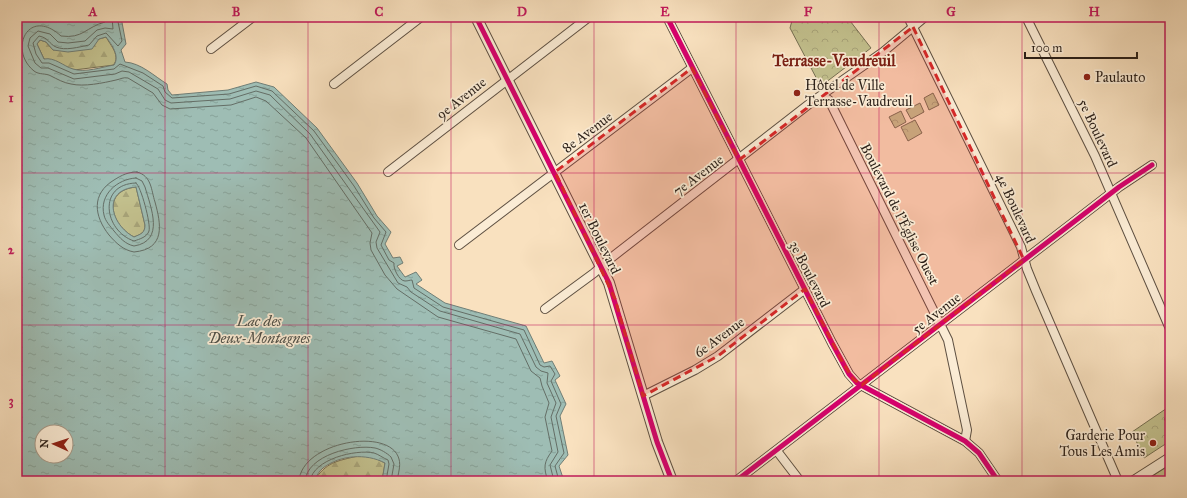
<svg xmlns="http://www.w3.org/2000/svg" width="1187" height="498" font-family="'IM FELL Great Primer',serif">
  <defs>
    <pattern id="forest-firs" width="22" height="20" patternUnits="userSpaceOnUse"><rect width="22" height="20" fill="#c3c18e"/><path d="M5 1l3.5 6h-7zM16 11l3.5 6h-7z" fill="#a8a57a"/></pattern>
    <pattern id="park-crowns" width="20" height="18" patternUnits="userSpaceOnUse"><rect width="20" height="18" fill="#c3c18e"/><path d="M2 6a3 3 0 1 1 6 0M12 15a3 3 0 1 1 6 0" fill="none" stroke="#a8a57a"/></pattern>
    <pattern id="water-ripples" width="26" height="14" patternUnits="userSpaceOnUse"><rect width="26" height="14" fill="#9ebdb4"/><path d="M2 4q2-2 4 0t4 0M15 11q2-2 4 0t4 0" fill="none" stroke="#88a29a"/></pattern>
  </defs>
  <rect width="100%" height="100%" fill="#f9e1bf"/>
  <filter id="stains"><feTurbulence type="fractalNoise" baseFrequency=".005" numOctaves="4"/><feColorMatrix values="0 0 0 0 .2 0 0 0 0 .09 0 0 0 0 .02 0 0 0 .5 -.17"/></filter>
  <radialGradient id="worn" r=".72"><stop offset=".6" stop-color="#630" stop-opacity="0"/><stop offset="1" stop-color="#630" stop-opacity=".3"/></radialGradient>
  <polygon fill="#c3c18e" stroke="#767053" points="1170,465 1170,480 1144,481"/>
  <g fill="url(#forest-firs)" stroke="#767053">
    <path d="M106 37C111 46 120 55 114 65L74 70 44 59 37 44 40 40 46 42 53 50 94 44 99 39Z"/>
    <path d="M136 187 145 225C145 233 141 234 134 237 111 225 101 191 136 187Z"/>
    <path d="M358 456 373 457 385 463 382 481H314C326 462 337 461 358 456Z"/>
  </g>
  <g fill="url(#park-crowns)" stroke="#767053">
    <polygon points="793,17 847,17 871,48 825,83 820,85 790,28"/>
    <polygon points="933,93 939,105 929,110 924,98"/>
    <polygon points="920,103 924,112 911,119 906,110"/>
    <polygon points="901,111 906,122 895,128 889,117"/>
    <polygon points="915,120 922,133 908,141 901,127"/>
    <polygon points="1170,406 1170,415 1164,419 1170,427 1170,441 1144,458 1132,432"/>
  </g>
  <path fill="url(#water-ripples)" stroke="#707e76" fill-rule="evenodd" d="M17 17H121L126 44 121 50 125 62C141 63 154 76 167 84L168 90 172 95 228 90 256 82 274 87 317 128 357 183 377 216 391 232 385 244 393 258 400 257 403 263 397 266 405 277 416 272 422 280 416 284 445 303 526 326 544 363 552 361 560 376 555 380 566 404 560 416 568 455 559 466 564 481H382L385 463C366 453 340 455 323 468 319 471 316 477 314 481H17ZM106 37C112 45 120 56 114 65 102 67 85 73 73 69 63 66 55 57 44 59L37 44 40 40 46 42 53 50 68 52 92 49 99 39ZM136 187 145 225C145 233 141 234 134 237 111 225 101 190 136 187ZM42 432H66V456H42Z"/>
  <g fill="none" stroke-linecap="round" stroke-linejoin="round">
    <g stroke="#646e66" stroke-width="1">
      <path d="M106 17 105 22C86 27 83 39 61 36 28 6 8 50 34 71 39 75 46 73 51 76 57 79 64 83 71 84 84 87 103 83 116 80 121 79 123 77 128 78L153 93 162 105 170 109 231 105 256 97 266 101 306 138 372 233 370 243 371 250 385 275 397 289 438 317 516 339 531 371 540 378 542 386 549 403 545 417 552 451C544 462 543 467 548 481"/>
      <polyline points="112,17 113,29 105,28 97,30 85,41 68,43 58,42 50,34 38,31 30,38 28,46 35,63 41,68 48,68 74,79 115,74 122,71 129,72 158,89 165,100 171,103 230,99 256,91 270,95 310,134 380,232 376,242 377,248 398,283 407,287 411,292 440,311 520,334 536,367 541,371 548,373 547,383 556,403 551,417 558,452 550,465 554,481"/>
      <path d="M117 17 122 41 118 46 106 33 97 36 89 45C79 47 65 51 56 47 49 44 49 38 39 36L33 43 36 54 42 63H49L74 74 114 69 120 64 143 73 163 86 165 92 172 98 229 94 256 86 272 91 314 131 354 186 374 218 386 232 381 245 389 260 394 263C393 268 399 281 405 281 408 281 410 280 412 280L414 288 443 307 524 330 540 365 544 367 550 366 555 374 551 381 561 404 556 416 564 453 555 466 559 481"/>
      <path d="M137 172C152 176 151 190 155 202 161 224 166 249 134 252 123 250 116 243 109 235 94 216 91 194 114 180 122 175 128 172 137 172Z"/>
      <path d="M136 178 142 181 145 187C151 208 165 241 134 246 125 244 120 238 114 231 111 227 105 221 104 215 99 195 117 179 136 178Z"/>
      <path d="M136 183C141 186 151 224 149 231 147 237 140 239 134 241 104 231 97 184 136 183Z"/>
      <path d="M299 481C301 442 390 426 399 459 401 466 398 474 397 481"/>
      <path d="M305 481C307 455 354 444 375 448 380 449 387 453 391 457L394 464 391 481"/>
      <path d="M310 481C313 459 356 449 374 453 378 454 383 458 388 460L389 464 386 481"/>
    </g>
    <g stroke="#5e5042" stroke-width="10">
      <g id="minor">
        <polyline points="667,17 832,343 849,374 857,383 965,441 979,453 998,481"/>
        <polyline points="908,17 1021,247 1027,269 1036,291 1118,481"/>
        <polyline points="1026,17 1095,156 1170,329"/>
        <polyline points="211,49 253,17"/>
        <polyline points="334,84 421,17"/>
        <polyline points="822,96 829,100 948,340 967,430 965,441"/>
        <polyline points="388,172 589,17"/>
        <polyline points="459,245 692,68"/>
        <polyline points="545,309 594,273 611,258 813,101 883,52 925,17"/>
        <polyline points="643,396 695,370 718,356 805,289"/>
        <polyline points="777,451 800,481"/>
        <polyline points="736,481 1075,221 1119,187 1152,165"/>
      </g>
    </g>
    <g stroke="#5e5042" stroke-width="12">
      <g id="tertiary">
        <polyline points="476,17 609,283 657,442 672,481"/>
        <polyline points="1134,481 1170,458"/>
      </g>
    </g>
    <use href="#minor" stroke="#fbecd5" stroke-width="8"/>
    <use href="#tertiary" stroke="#fbecd5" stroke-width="10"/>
    <g stroke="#fbecd5" stroke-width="8">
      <g id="cycleway">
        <polyline points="476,17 609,283 657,442 672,481"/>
        <polyline points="667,17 832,343 849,374 857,383 965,441 979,453 998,481"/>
        <polyline points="736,481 1075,221 1119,187 1152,165"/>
      </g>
    </g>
    <use href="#cycleway" stroke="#d6006c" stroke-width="5"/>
  </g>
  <path fill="#d62828" fill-opacity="0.2" stroke="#d62828" stroke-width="3" stroke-dasharray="8 5" stroke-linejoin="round" d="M913 27 1024 260 862 385 853 379 842 361 805 289 718 356 643 396 615 299 555 172 692 68 739 160Z"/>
  <path fill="none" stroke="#c2185b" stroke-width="1" stroke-opacity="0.55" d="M165 17V481M308 17V481M451 17V481M594 17V481M736 17V481M879 17V481M1022 17V481M17 173H1170M17 325H1170"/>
  <g fill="#8f2418" stroke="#fbecd5" stroke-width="1.5">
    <circle cx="1087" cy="77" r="4"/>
    <circle cx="797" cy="93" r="4"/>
    <circle cx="1153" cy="443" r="4"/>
  </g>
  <g text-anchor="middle" stroke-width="3.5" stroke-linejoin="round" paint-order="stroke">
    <g font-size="14" fill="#2a1f18" stroke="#fbecd5" text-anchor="start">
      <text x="1095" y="82">Paulauto</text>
      <text x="805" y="90">Hôtel de Ville<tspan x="805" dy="16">Terrasse-Vaudreuil</tspan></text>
      <text x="1145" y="440" text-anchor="end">Garderie Pour<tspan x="1145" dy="16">Tous Les Amis</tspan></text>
    </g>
    <g font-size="14" fill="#2a1f18" stroke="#fbecd5">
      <text transform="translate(461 98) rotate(-38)" y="5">9e Avenue</text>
      <text transform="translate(587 132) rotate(-37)" y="5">8e Avenue</text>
      <text transform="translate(1098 133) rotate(65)" y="5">5e Boulevard</text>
      <text transform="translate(698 175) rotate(-37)" y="5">7e Avenue</text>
      <text transform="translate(1016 208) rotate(65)" y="5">4e Boulevard</text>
      <text transform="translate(900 214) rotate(63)" y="5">Boulevard de l'Église Ouest</text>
      <text transform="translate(600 238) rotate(64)" y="5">1er Boulevard</text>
      <text transform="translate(810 274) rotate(63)" y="5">3e Boulevard</text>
      <text transform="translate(936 313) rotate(-38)" y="5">5e Avenue</text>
      <text transform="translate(719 337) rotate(-36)" y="5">6e Avenue</text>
    </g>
    <g font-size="15" font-style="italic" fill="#4d4e47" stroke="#fbecd5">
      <text x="259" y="326">Lac des<tspan x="259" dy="17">Deux-Montagnes</tspan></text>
    </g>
    <g font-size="16" font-weight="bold" fill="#7a1f14" stroke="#fbecd5">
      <text x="834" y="66">Terrasse-Vaudreuil</text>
    </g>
  </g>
  <rect width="1187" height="498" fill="none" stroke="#f9e1bf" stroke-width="44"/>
  <g transform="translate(54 444) rotate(273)"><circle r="19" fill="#fbecd5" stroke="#a79a89"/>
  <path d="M0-3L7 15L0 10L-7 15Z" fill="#8f2418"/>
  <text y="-6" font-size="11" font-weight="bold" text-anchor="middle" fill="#2a1f18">N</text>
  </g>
  <path d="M1025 52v6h112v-6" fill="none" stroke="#2a1f18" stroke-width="2"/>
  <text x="1031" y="52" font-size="12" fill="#2a1f18" stroke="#fbecd5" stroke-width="3" paint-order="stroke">100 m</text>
  <rect x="22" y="22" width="1143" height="454" fill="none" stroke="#c2185b" stroke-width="1.5"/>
  <g font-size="13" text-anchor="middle" font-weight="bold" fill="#c2185b">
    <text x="93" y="16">A</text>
    <text x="236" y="16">B</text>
    <text x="379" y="16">C</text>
    <text x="522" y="16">D</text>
    <text x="665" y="16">E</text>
    <text x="808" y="16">F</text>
    <text x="951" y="16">G</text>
    <text x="1094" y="16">H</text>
    <text x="11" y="102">1</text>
    <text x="11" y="254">2</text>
    <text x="11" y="405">3</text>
  </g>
  <rect width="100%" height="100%" filter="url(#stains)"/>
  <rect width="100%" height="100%" fill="url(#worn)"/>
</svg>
